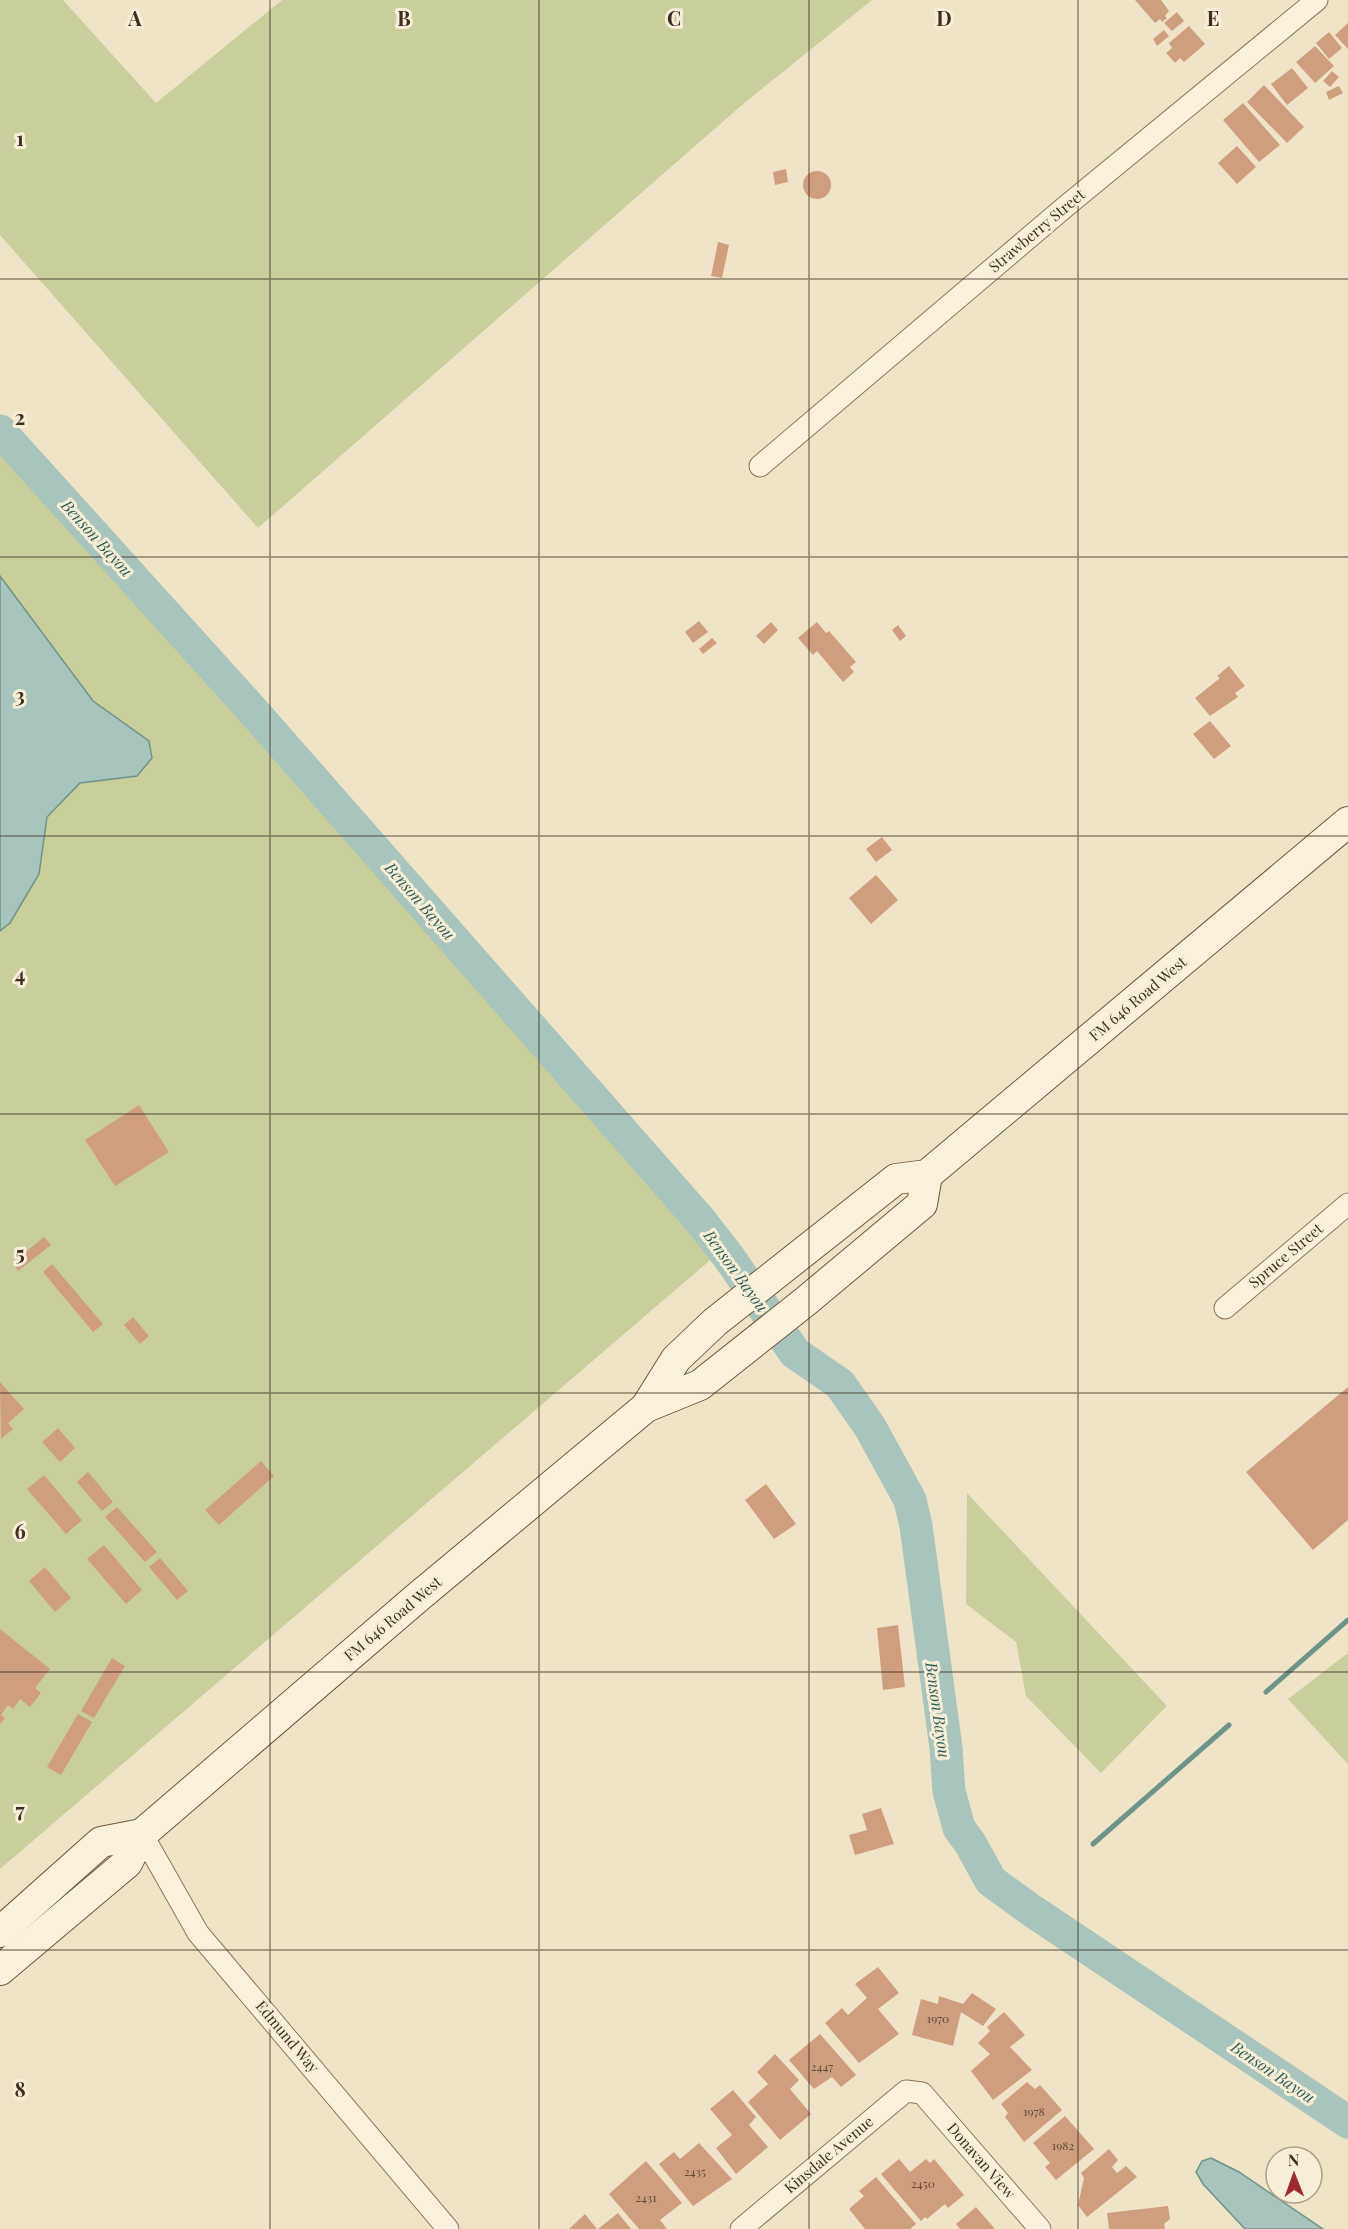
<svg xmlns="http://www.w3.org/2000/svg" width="1348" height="2229" font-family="'Playfair Display',serif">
  <rect width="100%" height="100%" fill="#f0e4c8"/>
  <g fill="#c9cf9b">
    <polygon points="0,0 63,0 156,103 282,0 872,0 742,105 258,528 0,235"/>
    <polygon points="0,430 722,1250 0,1869"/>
    <polygon points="967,1493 1167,1706 1101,1773 1026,1696 1016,1642 966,1604"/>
    <polygon points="1348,1653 1348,1764 1288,1699"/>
  </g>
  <g fill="#a9c4bc" stroke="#6f938a" stroke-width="1.5">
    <polygon points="0,576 93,701 149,741 152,758 137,776 80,783 47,817 39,874 10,923 0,931"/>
    <polygon points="1211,2158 1239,2172 1323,2229 1245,2229 1203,2184 1196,2172 1202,2161"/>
  </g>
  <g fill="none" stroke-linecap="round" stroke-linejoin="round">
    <g stroke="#6f938a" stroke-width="5">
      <polyline points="1266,1692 1348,1620"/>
      <polyline points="1093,1844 1229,1725"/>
      <polyline points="1053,1925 1055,1918"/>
    </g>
    <polyline stroke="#a9c4bc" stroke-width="33" points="0,431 253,711 699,1219 728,1256 795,1353 840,1384 870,1427 910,1500 916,1526 946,1748 949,1791 959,1828 970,1843 991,1881 1031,1910 1348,2122"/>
  </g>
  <g fill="#cf9f7d">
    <polygon points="1135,0 1161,0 1169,11 1165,16 1167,18 1162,22 1160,19 1155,23"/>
    <polygon points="1177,12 1184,21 1172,31 1164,23"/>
    <polygon points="1348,23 1348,49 1335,35"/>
    <polygon points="1189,26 1205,44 1184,62 1180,58 1175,63 1166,53 1172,48 1169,43"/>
    <polygon points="1164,30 1169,36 1157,46 1153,39"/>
    <polygon points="1329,32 1342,48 1329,59 1316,43"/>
    <polygon points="1315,46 1334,66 1315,83 1296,62"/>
    <polygon points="1292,68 1308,88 1287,105 1271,84"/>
    <polygon points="1332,71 1339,77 1330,87 1323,81"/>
    <polygon points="1264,85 1304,127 1287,143 1247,102"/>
    <polygon points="1339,86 1343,93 1329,100 1326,92"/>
    <polygon points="1243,103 1280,145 1259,162 1223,120"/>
    <polygon points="1237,146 1256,167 1237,184 1218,163"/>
    <polygon points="786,169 788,182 775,185 773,172"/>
    <circle cx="817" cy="185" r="14"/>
    <polygon points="718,242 729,245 722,278 711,276"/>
    <polygon points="699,621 708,632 693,643 685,632"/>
    <polygon points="771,622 778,630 764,644 756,636"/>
    <polygon points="817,622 826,633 829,631 856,662 850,667 854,672 843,682 817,651 813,655 798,638"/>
    <polygon points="898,625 906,636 900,641 892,630"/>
    <polygon points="712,638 717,643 703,654 699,649"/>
    <polygon points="1229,666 1245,686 1235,693 1238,697 1210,716 1195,698 1220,678 1217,676"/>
    <polygon points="1210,721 1231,746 1214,759 1193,734"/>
    <polygon points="882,837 892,850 876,862 866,849"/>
    <polygon points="876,875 898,900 871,924 849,898"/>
    <polygon points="139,1105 169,1152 115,1186 85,1140"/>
    <polygon points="44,1237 51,1245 18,1271 12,1263"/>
    <polygon points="52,1264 103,1324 93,1332 43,1272"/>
    <polygon points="133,1317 149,1336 140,1344 124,1325"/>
    <polygon points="0,1382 24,1409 8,1423 13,1429 1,1439"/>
    <polygon points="1348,1387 1348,1520 1313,1550 1246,1472"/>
    <polygon points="58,1428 75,1448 60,1462 42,1442"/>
    <polygon points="261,1461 274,1476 219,1525 205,1510"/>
    <polygon points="88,1472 113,1502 102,1511 77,1482"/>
    <polygon points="44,1475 82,1520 66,1534 27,1489"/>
    <polygon points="766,1484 796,1524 774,1539 745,1500"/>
    <polygon points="117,1507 157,1552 145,1562 105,1517"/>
    <polygon points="104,1545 142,1590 126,1604 87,1559"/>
    <polygon points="160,1558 188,1591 177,1600 149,1567"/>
    <polygon points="45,1567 71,1598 55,1612 29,1581"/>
    <polygon points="898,1625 905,1687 883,1690 877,1628"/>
    <polygon points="0,1629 50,1669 35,1688 41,1693 30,1707 20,1699 13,1709 8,1705 1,1715 5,1718 0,1724"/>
    <polygon points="112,1658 125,1666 94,1718 81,1711"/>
    <polygon points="78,1714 92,1722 61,1775 47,1767"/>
    <polygon points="881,1808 894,1844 855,1855 849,1835 867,1830 862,1814"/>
    <polygon points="878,1967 899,1993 878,2009 899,2034 859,2063 825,2023 842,2008 848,2015 867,1998 855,1984"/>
    <polygon points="972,1993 996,2009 983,2026 961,2012 953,2046 912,2035 921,1999 938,2004 939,1996 963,2004"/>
    <polygon points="1004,2012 1025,2035 1010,2047 1032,2070 993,2100 971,2071 990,2054 978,2043 990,2031 987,2027"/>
    <polygon points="820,2034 856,2075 841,2087 832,2077 814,2089 789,2060"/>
    <polygon points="775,2054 799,2080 790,2089 811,2114 780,2140 748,2102 768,2084 757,2072"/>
    <polygon points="1027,2082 1035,2089 1040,2085 1062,2110 1024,2142 1005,2117 1008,2113 1001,2104"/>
    <polygon points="733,2090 756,2117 749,2125 768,2147 736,2174 716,2148 732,2135 710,2109"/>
    <polygon points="1065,2116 1094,2149 1056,2180 1045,2167 1050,2163 1033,2143"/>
    <polygon points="699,2143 732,2179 693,2206 659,2164 674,2152 680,2159"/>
    <polygon points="1109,2149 1118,2160 1112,2167 1117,2173 1126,2166 1137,2177 1087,2217 1078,2205 1084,2178 1081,2173"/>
    <polygon points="899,2159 910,2172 926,2159 930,2163 934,2159 964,2195 948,2208 945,2204 927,2219 925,2217 921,2221 881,2174"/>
    <polygon points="646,2161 682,2203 660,2220 667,2229 639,2229 609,2194"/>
    <polygon points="876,2177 916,2224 910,2229 865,2229 849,2209 864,2196 859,2191"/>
    <polygon points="1168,2206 1170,2219 1164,2224 1165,2229 1109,2229 1107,2213"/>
    <polygon points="976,2207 995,2229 960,2229 956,2224"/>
    <polygon points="618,2213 631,2229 598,2229"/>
    <polygon points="585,2214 597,2229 569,2229"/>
  </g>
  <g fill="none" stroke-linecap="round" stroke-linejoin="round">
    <g stroke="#8d765c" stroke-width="23">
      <g id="minor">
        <polyline points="760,466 1065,207 1317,0"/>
        <polyline points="1225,1308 1348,1204"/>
        <polyline points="142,1834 198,1933 448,2229"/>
        <polyline points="741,2229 906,2091 922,2093 1040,2229"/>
      </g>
    </g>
    <g stroke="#6f573f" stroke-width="32">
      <g id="secondary">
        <polyline points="646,1407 676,1359 715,1322 896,1179 927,1175 1348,822"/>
        <polyline points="0,1932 101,1842 142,1834"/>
        <polyline points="0,1970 127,1863 142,1834 418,1597 646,1407 700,1385 806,1301 922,1204 927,1175"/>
      </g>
    </g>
    <use href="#minor" stroke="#faf1dc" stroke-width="21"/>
    <use href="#secondary" stroke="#faf1dc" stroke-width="30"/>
  </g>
  <path fill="none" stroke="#3d2e20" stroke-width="1.5" stroke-opacity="0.55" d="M270 0V2229M539 0V2229M809 0V2229M1078 0V2229M0 279H1348M0 557H1348M0 836H1348M0 1114H1348M0 1393H1348M0 1672H1348M0 1950H1348"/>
  <g text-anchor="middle" stroke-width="6" stroke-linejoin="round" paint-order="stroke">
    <g font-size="12" fill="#624a37">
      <text x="938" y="2023">1970</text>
      <text x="822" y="2071">2447</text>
      <text x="1034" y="2116">1978</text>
      <text x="1063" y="2150">1982</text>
      <text x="695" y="2176">2435</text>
      <text x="923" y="2188">2450</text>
      <text x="646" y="2202">2431</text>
    </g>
    <g font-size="15" fill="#3d2e20" stroke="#f7eed8">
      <text transform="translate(1037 231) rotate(-40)" y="5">Strawberry Street</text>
      <text transform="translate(1138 999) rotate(-40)" y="5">FM 646 Road West</text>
      <text transform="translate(1286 1256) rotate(-40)" y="5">Spruce Street</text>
      <text transform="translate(393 1619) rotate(-40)" y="5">FM 646 Road West</text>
      <text transform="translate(287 2037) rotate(50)" y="5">Edmund Way</text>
      <text transform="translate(829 2155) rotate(-40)" y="5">Kinsdale Avenue</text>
      <text transform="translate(981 2161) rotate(49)" y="5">Donavan View</text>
    </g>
    <g font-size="16" font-style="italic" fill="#2f5d5a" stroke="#f7eed8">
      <text transform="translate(97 538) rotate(48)" y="6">Benson Bayou</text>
      <text transform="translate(420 901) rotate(49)" y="6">Benson Bayou</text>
      <text transform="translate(736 1271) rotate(54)" y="6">Benson Bayou</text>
      <text transform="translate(938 1710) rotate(82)" y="6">Benson Bayou</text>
      <text transform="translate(1273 2072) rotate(34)" y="6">Benson Bayou</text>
    </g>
  </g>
  <g font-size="20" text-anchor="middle" font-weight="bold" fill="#3d2e20" stroke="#f7eed8" stroke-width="6" stroke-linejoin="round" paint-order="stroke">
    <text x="135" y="26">A</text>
    <text x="404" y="26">B</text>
    <text x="674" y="26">C</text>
    <text x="944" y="26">D</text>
    <text x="1213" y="26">E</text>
    <text x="20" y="146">1</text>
    <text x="20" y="425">2</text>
    <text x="20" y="703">3</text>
    <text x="20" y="982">4</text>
    <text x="20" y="1261">5</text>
    <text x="20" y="1539">6</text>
    <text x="20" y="1818">7</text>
    <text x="20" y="2097">8</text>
  </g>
  <g transform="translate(1294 2175) rotate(359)"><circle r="28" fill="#f7eed8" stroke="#ada18e" stroke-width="1.5"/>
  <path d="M0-4.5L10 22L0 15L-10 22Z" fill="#9e2a2b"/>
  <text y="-9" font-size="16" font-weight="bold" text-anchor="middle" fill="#3d2e20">N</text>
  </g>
</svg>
